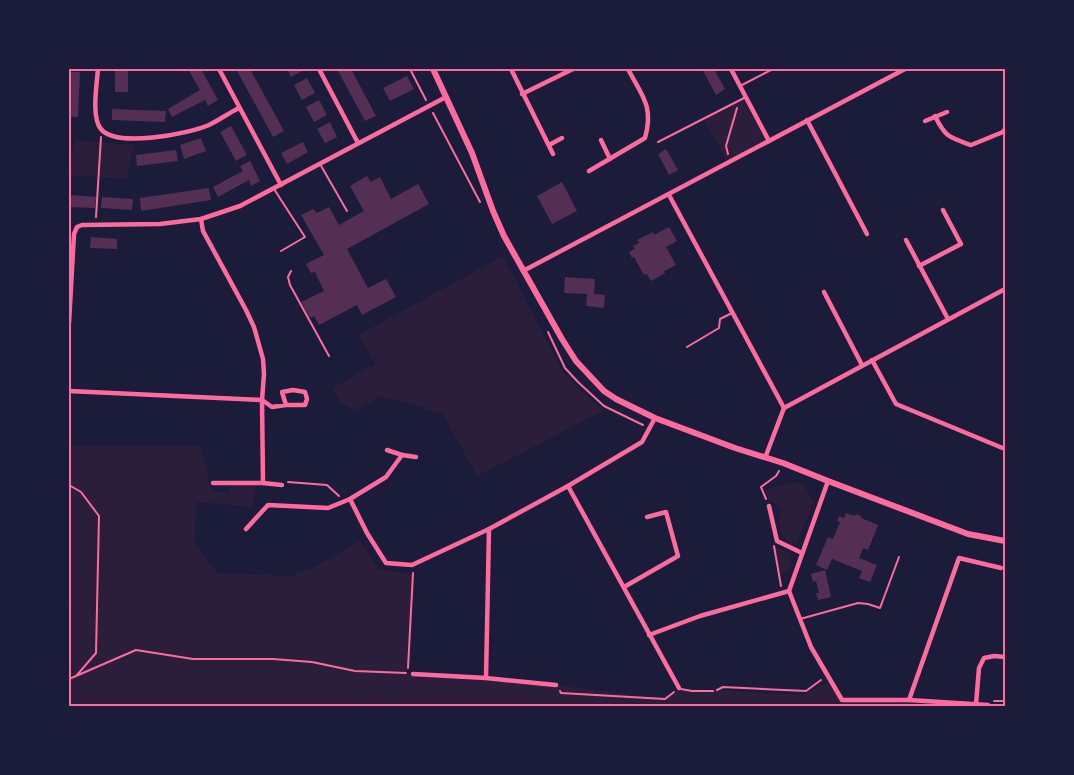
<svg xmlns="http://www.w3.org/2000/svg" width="1074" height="775" font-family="'DM Sans',sans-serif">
  <rect width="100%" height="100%" fill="#1b1b3a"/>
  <g fill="#2a1e3b">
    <polygon points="746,97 769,141 728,163 704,119"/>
    <polygon points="74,140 134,145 126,179 69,175 69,152 73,152"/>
    <polygon points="503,256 563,373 603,411 477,476 443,414 382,396 355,410 341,403 332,388 375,364 358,335"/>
    <polygon points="69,446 201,446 211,491 229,493 231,483 256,486 252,507 196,502 195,544 218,573 291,576 312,568 360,541 379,569 412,574 407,674 556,685 665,699 679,688 803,695 830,681 842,700 1005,706 69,706 69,603 72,601 69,602"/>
    <path d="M793 482C806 483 807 492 814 502L797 542 792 544C780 538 776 522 782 511L780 507 776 506 773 501 770 502 765 491 769 488Z"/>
    <polygon points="776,548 778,548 790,554 790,567 787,574 780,575"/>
  </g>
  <g fill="#542f53">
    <rect x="115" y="69" width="13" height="23"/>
    <polygon points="188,69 201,69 218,100 208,106 205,100 172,117 168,109 200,90"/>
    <polygon points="236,69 250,69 284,131 273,137"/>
    <polygon points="287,69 301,69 302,71 291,77"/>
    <polygon points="337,69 351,69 376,116 365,121"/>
    <polygon points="702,69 714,69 725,89 716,95"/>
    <polygon points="69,72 80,72 78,117 69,117"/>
    <polygon points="407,76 414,89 390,101 383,88"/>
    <polygon points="307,78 315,93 302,100 294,85"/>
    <polygon points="319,100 327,115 314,122 306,107"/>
    <polygon points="112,109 166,111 165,122 112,120"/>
    <polygon points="330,122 337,137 325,143 317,129"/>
    <polygon points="231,126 247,155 236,161 220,132"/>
    <polygon points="201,138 206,151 184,159 180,145"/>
    <polygon points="303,142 308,152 287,164 281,153"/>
    <polygon points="666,149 678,170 669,175 658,154"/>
    <polygon points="176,150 178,161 137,166 136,155"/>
    <polygon points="250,161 260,181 251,186 249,180 218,197 213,187 243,171 240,166"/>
    <polygon points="367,176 371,182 380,177 391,199 418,184 429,204 347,249 368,288 386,279 396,297 362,315 357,305 319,325 314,316 310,318 301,302 324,291 315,272 311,273 306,264 324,255 301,215 313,209 317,213 329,207 339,225 364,211 350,186"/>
    <polygon points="562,182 577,211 552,224 537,196"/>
    <polygon points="209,188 211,200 141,211 140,198"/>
    <polygon points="69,195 96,197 95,208 69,207"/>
    <polygon points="102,197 133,199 132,210 101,208"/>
    <polygon points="669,227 677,241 666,247 676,265 664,271 665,273 651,281 647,274 644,275 634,257 632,258 629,252 635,249 633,246 639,243 637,240 653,232 654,235"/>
    <polygon points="91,237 117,239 117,249 90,248"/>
    <polygon points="565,277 595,279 594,294 605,295 604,308 586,306 587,294 564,293"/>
    <polygon points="846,513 855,516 856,514 861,516 861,518 878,525 868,550 863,548 859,558 877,565 870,582 859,578 862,571 832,559 827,570 816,565 828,537 833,539 840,522 837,521 839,516 844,518"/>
    <polygon points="825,570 831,597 818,600 816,593 819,593 816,581 813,582 811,574"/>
  </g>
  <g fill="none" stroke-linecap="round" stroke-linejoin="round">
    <g stroke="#ff6b9d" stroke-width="2">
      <polyline points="410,69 426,100"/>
      <polyline points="433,113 480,202"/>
      <polyline points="728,154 726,146 737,108"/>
      <polyline points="96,217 101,137"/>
      <polyline points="548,332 565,368 578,382 604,406 643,425"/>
      <polyline points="288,482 327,485 339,496"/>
      <polyline points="69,485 81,492 99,516 96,653 77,675"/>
      <polyline points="766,499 761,487 776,476 779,471"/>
      <polyline points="774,546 781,586"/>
      <polyline points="408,668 413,573"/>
      <polyline points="69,679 136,650 193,659 273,659 312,662 355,671 406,673"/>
      <polyline points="717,690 723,687 806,691 821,680"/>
      <polyline points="560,691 561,693 665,699 674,692"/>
      <polyline points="994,701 1005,701"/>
    </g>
    <g stroke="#ff6b9d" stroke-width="2">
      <polyline points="740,86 773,69"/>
      <polyline points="658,142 746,97"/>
      <polyline points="320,164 347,211"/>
      <polyline points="274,189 305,237 281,251"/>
      <polyline points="291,271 288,277 290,285 329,356"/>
      <polyline points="687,347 719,328 720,319 732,313"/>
      <polyline points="800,619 858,603 868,604 880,608 899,557"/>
      <polyline points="681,689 692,691 713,691"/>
    </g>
    <g stroke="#ff6b9d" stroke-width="4.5">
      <path d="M98 69C97 83 91 118 101 129 116 148 188 134 209 125 219 120 229 113 239 108"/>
      <polyline points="219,69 281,185"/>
      <polyline points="319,69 358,143"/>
      <polyline points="511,69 553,154"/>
      <polyline points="731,69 769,141"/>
      <polyline points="522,94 573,69"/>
      <path d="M935 116C945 137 950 138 971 145L1003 132 1005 129"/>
      <polyline points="807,120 867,234"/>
      <polyline points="925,121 947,112"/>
      <polyline points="601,140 610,159"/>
      <polyline points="549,145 562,138"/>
      <path d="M589 171 645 138C654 106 642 96 628 69"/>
      <polyline points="669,195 784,408 765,458"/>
      <polyline points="201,219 203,231 246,310 254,327 263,359 264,374 262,400 263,483 213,483"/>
      <polyline points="906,240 948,319"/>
      <polyline points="919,266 961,244 943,210"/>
      <polyline points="523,271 905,69"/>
      <polyline points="824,292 862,365"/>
      <polyline points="69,323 74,234 77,227 82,225 160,224 201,219 240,206 446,97"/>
      <polyline points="872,360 896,404 1005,449"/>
      <polyline points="69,391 262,400 272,407 286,405 305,405 307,399 305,392 293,390 282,392 286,405"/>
      <polyline points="784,408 1005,289"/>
      <polyline points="402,455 416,457"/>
      <polyline points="828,481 789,591 811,647 842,700 909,700 988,705"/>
      <polyline points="263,483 282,485"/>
      <polyline points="568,486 679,688"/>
      <polyline points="350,499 367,533 386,563 412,565 489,529 568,486 642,442 655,418"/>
      <polyline points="769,506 777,541 802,553"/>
      <polyline points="246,529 268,505 328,508 350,499 386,477 402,455 387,450"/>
      <polyline points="624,587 678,556 666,512 647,517"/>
      <polyline points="649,635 700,616 789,591"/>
      <polyline points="413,674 486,678 556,685"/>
      <polyline points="486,678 489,529"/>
      <polyline points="909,700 959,558 1001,568"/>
      <polyline points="976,704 979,668 984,658 994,656 1005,657"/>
    </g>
    <polyline stroke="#ff6b9d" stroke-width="6" points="433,69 472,153 493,211 504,236 562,339 576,361 604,391 616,399 655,418 735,448 783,463 828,481 968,534 1005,541"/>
  </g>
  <rect width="1074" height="775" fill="none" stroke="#1b1b3a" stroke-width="140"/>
  <rect x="70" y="70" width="934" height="635" fill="none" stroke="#ff6b9d" stroke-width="2"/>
</svg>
